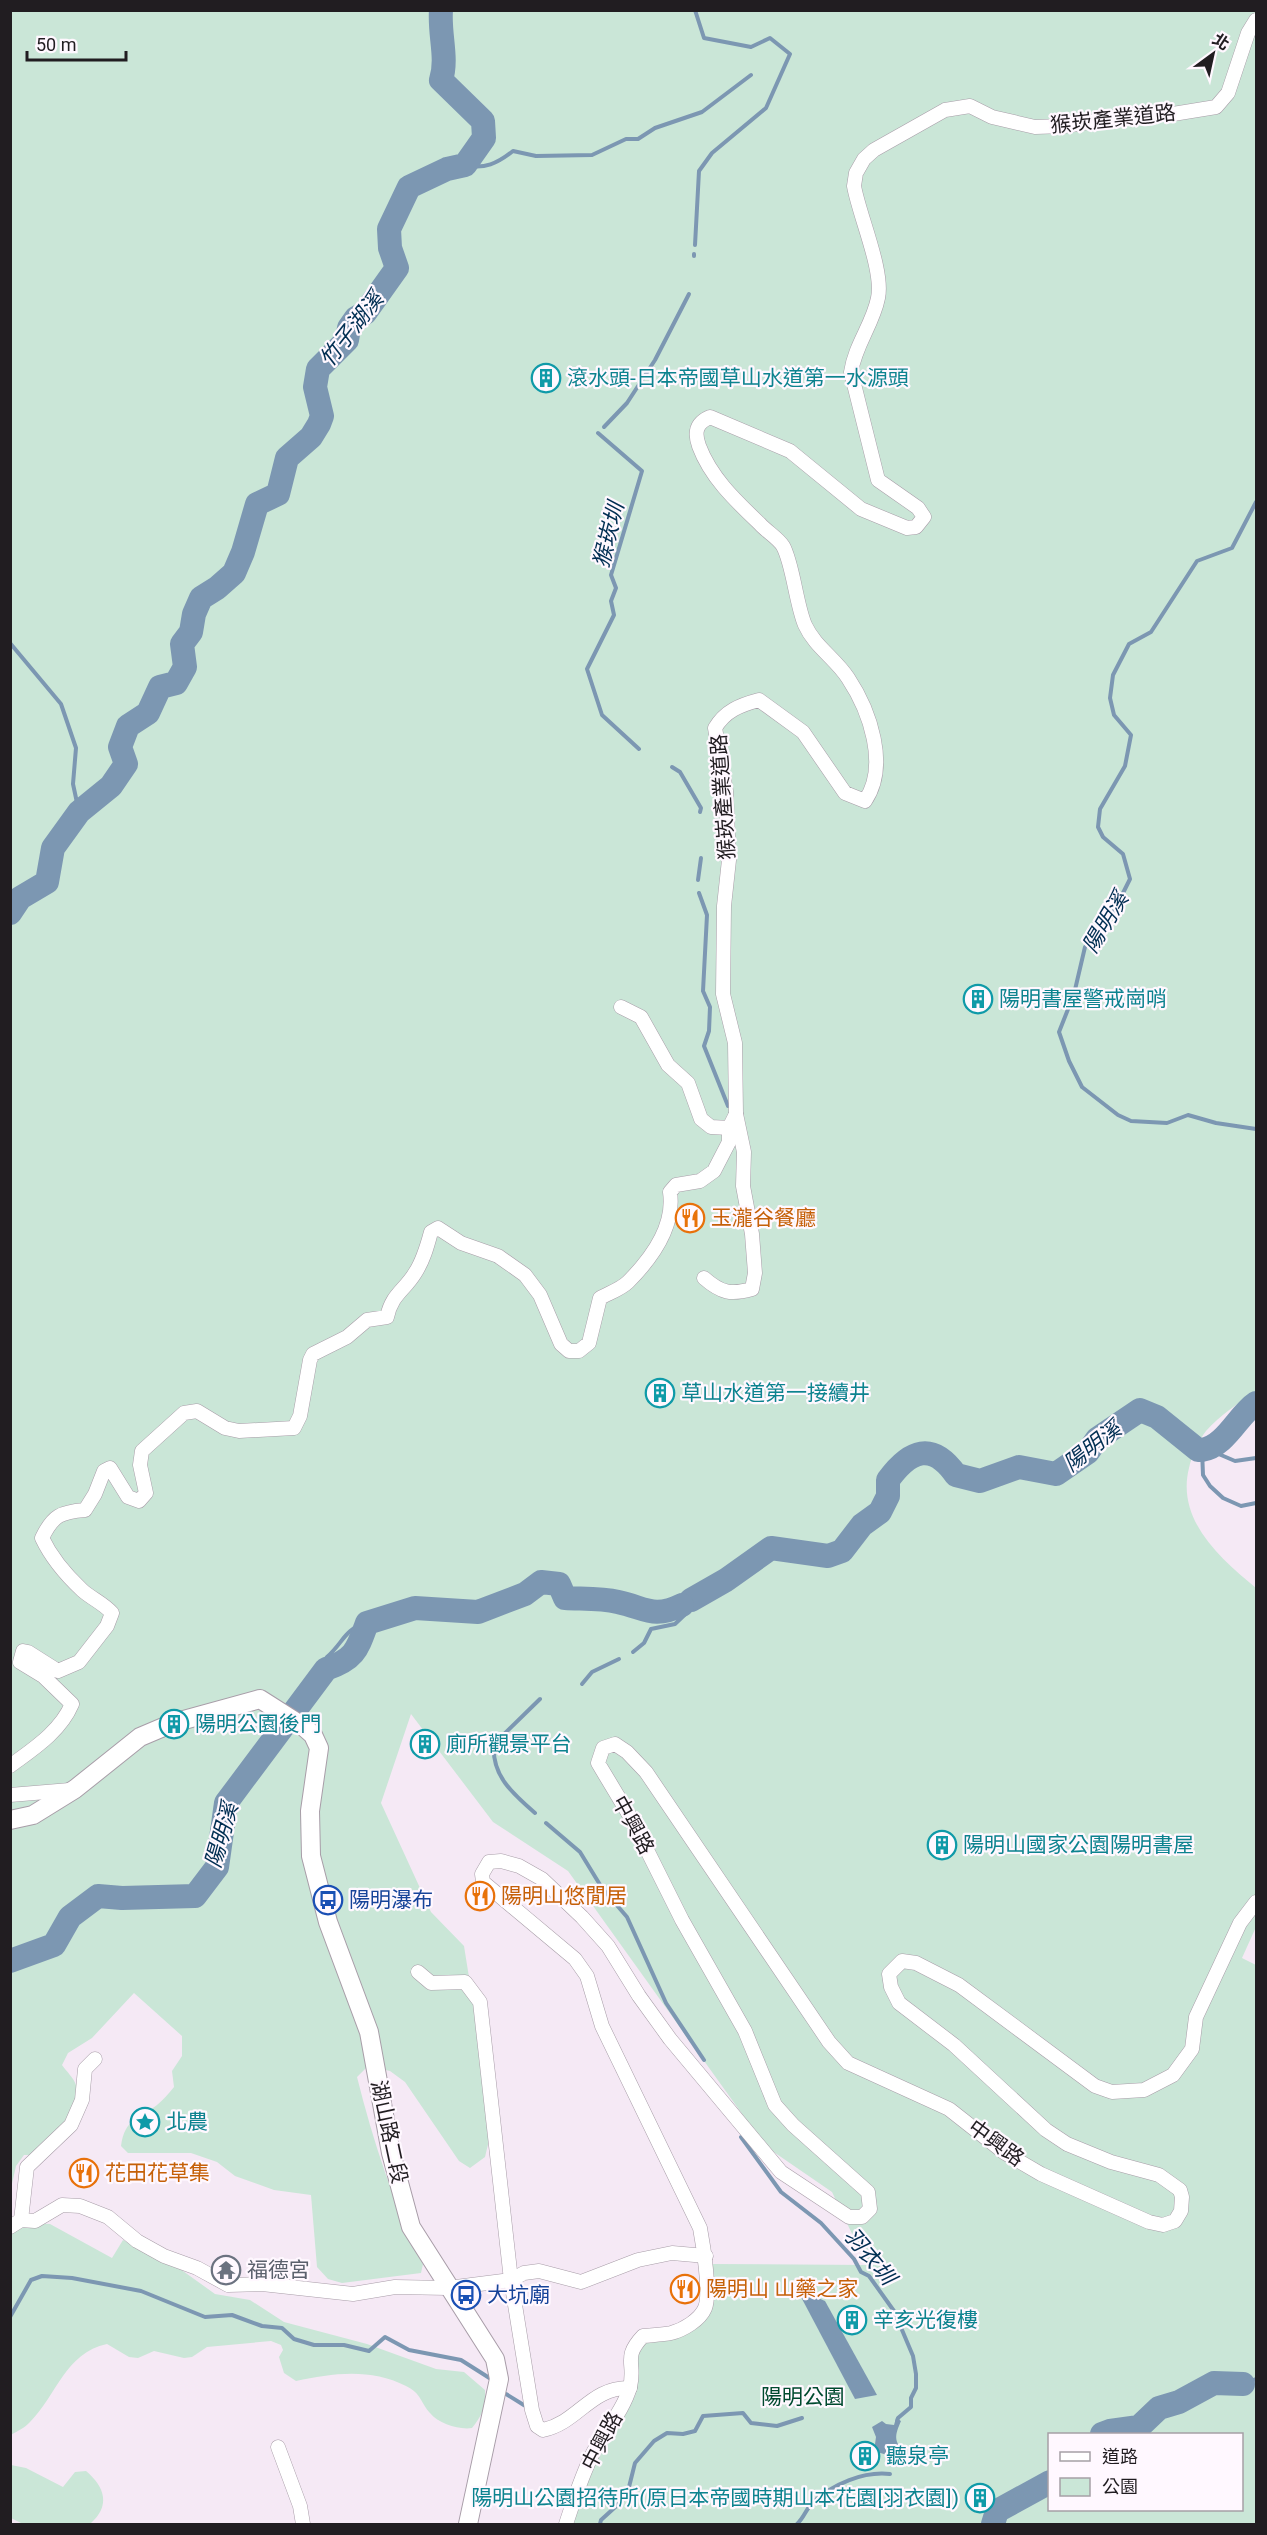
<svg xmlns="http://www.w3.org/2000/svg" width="1267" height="2535" font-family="Roboto,'Noto Sans TC',sans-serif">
  <rect width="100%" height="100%" fill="#f5e9f5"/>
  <g fill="#cae6d7" fill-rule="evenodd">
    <path d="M11 11H1256V1391C1239 1403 1220 1415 1206 1431 1198 1441 1192 1455 1189 1468 1176 1520 1220 1558 1256 1588V1927L1242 1958 1256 1965V2524H571L594 2462 635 2396 638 2382 635 2358 639 2346 651 2338 702 2319 711 2264 867 2265 832 2192 765 2146 568 1871 493 1822 411 1714 381 1803 431 1912 464 1946 476 2021 489 2140 485 2157 470 2168 459 2161 405 2082 390 2071 368 2066 357 2077C373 2141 394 2205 423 2264L421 2273 342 2283 328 2279 317 2267 311 2195 274 2190 235 2176 217 2162 191 2153H128L121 2146C125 2118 138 2120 157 2105 163 2100 169 2093 174 2087L172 2071 182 2056V2036L134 1993 92 2038 68 2053 62 2065C66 2071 74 2078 76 2085 86 2114 50 2139 32 2155H24L16 2166 11 2188ZM1050 2434H1242V2510H1050Z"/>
    <path d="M11 2222 50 2224 112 2258 123 2240 176 2266 215 2294 250 2300 284 2322 367 2344 436 2369 464 2372 485 2390C486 2406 482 2416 472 2428 459 2430 439 2424 430 2413 420 2402 422 2394 406 2386 371 2368 333 2373 296 2381L284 2373 279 2357 283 2350 281 2345 271 2341 207 2347 192 2357 184 2358 154 2351 138 2358 129 2357 107 2344C65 2353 57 2395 30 2422 25 2428 17 2431 11 2435Z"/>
    <path d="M11 2465 26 2468 63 2487 75 2472 86 2471C105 2487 111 2506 90 2524H23L11 2518Z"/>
  </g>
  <g fill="#7c97b2">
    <polygon points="809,2294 825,2301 877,2395 855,2399 801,2297"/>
    <path d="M896 2418 901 2421C895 2435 893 2441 905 2453L896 2467 887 2455 874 2451 876 2437 872 2427 882 2421 886 2424 894 2425Z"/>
  </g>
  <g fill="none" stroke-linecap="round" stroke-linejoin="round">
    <g stroke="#7c97b2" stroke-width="4">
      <path d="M465 165C484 170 498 163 513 151L536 156 592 155 626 139H638L655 128 702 112 751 75"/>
      <polyline points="695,245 699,171 712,153 766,108 790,54 770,38 751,47 704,38 695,10"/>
      <polyline points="694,256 694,254"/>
      <polyline points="604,427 627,403 655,360 689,294"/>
      <polyline points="598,433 642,471 611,575 616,588 611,601 614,615 587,669 602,715 639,749"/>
      <polyline points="1256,502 1232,548 1197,561 1151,632 1129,644 1113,675 1110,698 1114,715 1131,735 1125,766 1100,809 1098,827 1103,837 1123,854 1130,879 1111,917 1085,947 1074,994 1059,1032 1069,1061 1082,1087 1118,1115 1131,1121 1167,1123 1188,1115 1216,1123 1256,1129"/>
      <polyline points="10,643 61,704 76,748 73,784 79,812"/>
      <polyline points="672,767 680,772 701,808 700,812"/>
      <polyline points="698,880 701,858"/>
      <polyline points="699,893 707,915 703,991 710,1007 709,1031 704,1046 728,1106"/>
      <polyline points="1207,1449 1235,1461 1256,1458"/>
      <polyline points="1202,1450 1203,1475 1210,1486 1223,1498 1241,1506 1256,1503"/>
      <polyline points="633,1652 644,1643 651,1629 675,1624 695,1605 699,1594"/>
      <path d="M326 1669 327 1657C344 1642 344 1629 367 1623"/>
      <polyline points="582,1684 592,1672 619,1659"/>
      <path d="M535 1813C513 1794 491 1775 494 1744L540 1699"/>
      <polyline points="546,1823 580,1852 602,1888 627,1917 666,2003 704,2060"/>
      <polyline points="741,2137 781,2192 821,2223 854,2259 861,2272 869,2276 894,2311 913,2356 916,2374 916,2388 911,2398 911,2407 898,2418 897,2422"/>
      <polyline points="10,2317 31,2280 42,2276 72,2278 141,2291 205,2317 232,2315 262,2326 282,2328 294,2339 314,2345 344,2345 369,2351 385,2337 409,2350 461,2360 491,2379"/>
      <polyline points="1243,2384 1256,2379"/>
      <polyline points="506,2394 527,2407"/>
      <polyline points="600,2524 601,2520 623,2500 628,2491 635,2463 654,2441 667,2433 683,2434 695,2431 703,2416 743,2413 751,2423 777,2426 802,2418"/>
      <path d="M797 2524C804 2518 806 2509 813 2502 834 2484 863 2471 890 2474"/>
    </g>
    <g stroke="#7c97b2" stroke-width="24">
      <path d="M10 913 20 898 47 882 53 848 79 812 111 786 126 764 120 747 128 726 148 713 160 687 176 683 185 667 182 644 191 632 194 614 201 598 217 588 234 573 243 552 257 504 278 494 287 458 311 437 319 424 322 416 315 387 318 369 347 340 349 328 356 318 365 313 397 268 390 248 389 229 409 187 447 169 465 165 484 138 483 121 441 80C448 58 439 35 441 10"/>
      <path d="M691 1600 726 1580 771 1548 828 1556 842 1551 862 1525 880 1512 888 1496V1480C910 1450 932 1441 956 1475L980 1481 1019 1467 1056 1474 1088 1452 1097 1439 1140 1410 1157 1417 1198 1450H1202C1226 1446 1238 1415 1256 1403"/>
      <path d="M10 1961 54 1945 70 1917 98 1896 122 1898 195 1896 217 1867 226 1803 326 1669C355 1659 357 1650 367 1623L415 1608 478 1612 525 1594 541 1582 559 1584 565 1598C582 1599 601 1598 618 1602 646 1608 653 1619 682 1605"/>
      <polyline points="1102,2434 1110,2431 1139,2427 1159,2408 1179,2402 1214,2383 1243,2384"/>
      <polyline points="993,2524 997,2511 1050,2482"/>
    </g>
    <g stroke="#a89da8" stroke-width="15">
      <g id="street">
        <polyline points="621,1007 641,1017 668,1065 688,1083 701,1119 711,1127 729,1128"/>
        <path d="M704 1278C721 1293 731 1295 752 1289L755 1273 752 1234 743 1186 744 1152 736 1114"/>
        <path d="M10 1766C33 1749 60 1732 72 1704L43 1676 20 1662 23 1651 28 1652 58 1671 79 1662 107 1626 112 1613C103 1603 92 1599 82 1590 66 1575 51 1557 42 1538 53 1515 61 1512 85 1510L95 1494 104 1471 110 1468 128 1497 139 1501 146 1493 140 1465 142 1451 184 1413 197 1411 225 1428 239 1431 294 1428 300 1416 310 1360 313 1354 347 1337 367 1320 387 1317C392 1294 404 1291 415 1273 423 1261 427 1247 431 1232L438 1228 461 1243 498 1256 525 1275 540 1295 561 1344 569 1351H579L589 1343 600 1298C609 1293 621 1289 628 1282 651 1259 675 1226 670 1192L676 1185 700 1181 714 1171 729 1142V1128L736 1114 735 1043 723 994 724 906 729 860 726 791 715 728C725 711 740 705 759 700L803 732 845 793 865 801C889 766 870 711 848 678 835 658 815 647 805 625 796 604 793 564 783 546 778 538 766 531 760 524 736 501 711 478 699 446 694 432 696 423 710 417L790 451 861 509 907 528 916 527 924 517 918 508 878 480 851 372C855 345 873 324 878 298 884 271 859 215 854 186L856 173 864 159 874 150 945 110 970 106 992 117 1035 127 1064 126 1140 114H1173L1216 107 1228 93 1248 33 1256 20"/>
        <polyline points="10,1795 70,1790"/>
        <path d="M418 1972 431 1983 465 1982 480 2002 511 2280 532 2410 537 2426 543 2430C579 2422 590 2387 630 2388"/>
        <polyline points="21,2220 27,2167 71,2125 82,2100 85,2069 95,2059"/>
        <polyline points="10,2227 21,2220 35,2221 62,2205 80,2206 108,2217 137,2241 164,2256 197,2268 228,2285 262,2284 353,2294 395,2287 448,2288 511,2280 524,2273 539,2271 581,2282 638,2260 672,2253 706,2256"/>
        <polyline points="278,2447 300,2506 303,2524"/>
        <path d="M566 2524C574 2500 582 2474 594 2451 605 2431 624 2409 630 2387 636 2363 622 2358 643 2336 652 2335 662 2335 671 2333 683 2330 700 2320 705 2308 711 2293 703 2244 700 2228L602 2026 587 1976 575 1959 483 1882 482 1874 489 1862 501 1861 519 1866 542 1879 582 1917 608 1946 639 1996 670 2039 781 2172 849 2217H862L870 2209 868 2192 793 2125 775 2105 745 2031 682 1920 631 1818 598 1763 603 1748 615 1744 627 1752 646 1772 829 2042 848 2063 949 2109 1005 2153 1041 2174 1149 2222 1163 2225 1175 2221 1181 2211 1182 2197 1180 2190 1159 2175 1111 2162 1067 2144 1046 2130 954 2045 899 2003 891 1987 889 1974 902 1961 916 1963 959 1985 1095 2086 1112 2092 1144 2090 1173 2075 1192 2049 1196 2017 1240 1923 1256 1902"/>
      </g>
    </g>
    <g stroke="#a89da8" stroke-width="20">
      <polyline id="secondary" points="10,1820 33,1815 75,1789 140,1737 173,1723 260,1699 304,1727 313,1735 319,1748 310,1811 311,1856 328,1922 369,2032 391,2153 411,2227 495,2359 499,2379 468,2524"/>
    </g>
    <use href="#street" stroke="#fff" stroke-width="14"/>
    <use href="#secondary" stroke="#fff" stroke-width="18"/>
  </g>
  <defs>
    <g id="building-ring" transform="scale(1.5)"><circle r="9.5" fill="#fff8ff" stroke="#0f9aa8" stroke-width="1.5"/><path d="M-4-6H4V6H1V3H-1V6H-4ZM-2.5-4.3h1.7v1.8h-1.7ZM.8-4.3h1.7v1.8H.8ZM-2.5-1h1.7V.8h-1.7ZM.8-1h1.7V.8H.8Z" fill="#0f9aa8"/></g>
    <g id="restaurant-ring" transform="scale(1.5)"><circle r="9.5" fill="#fff8ff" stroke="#e8710a" stroke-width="1.5"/><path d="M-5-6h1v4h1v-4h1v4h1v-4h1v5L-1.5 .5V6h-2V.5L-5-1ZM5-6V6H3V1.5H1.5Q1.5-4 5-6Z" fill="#e8710a"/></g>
    <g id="bus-ring" transform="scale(1.5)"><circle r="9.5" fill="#fff8ff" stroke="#1a4fb4" stroke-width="1.5"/><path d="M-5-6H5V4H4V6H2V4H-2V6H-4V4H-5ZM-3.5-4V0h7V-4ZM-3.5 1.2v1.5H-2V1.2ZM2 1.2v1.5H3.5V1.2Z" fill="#1a4fb4"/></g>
    <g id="sight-ring" transform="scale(1.5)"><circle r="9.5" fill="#fff8ff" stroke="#0f9aa8" stroke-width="1.5"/><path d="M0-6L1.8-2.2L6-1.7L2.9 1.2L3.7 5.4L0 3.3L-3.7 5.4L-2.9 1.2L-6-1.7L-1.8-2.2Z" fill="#0f9aa8"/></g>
    <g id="temple-ring" transform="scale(1.5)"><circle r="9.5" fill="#fff8ff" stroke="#6b7280" stroke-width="1.5"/><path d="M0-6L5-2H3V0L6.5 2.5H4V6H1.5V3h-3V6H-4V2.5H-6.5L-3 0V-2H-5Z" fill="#6b7280"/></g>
  </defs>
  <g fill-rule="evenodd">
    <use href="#building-ring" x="546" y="378"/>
    <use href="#building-ring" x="978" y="999"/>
    <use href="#restaurant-ring" x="690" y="1218"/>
    <use href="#building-ring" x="660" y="1393"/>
    <use href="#building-ring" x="174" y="1724"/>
    <use href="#building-ring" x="425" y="1744"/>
    <use href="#building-ring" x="942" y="1845"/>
    <use href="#restaurant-ring" x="480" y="1896"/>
    <use href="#bus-ring" x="328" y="1900"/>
    <use href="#sight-ring" x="145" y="2122"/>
    <use href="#restaurant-ring" x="84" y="2173"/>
    <use href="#temple-ring" x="226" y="2270"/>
    <use href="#restaurant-ring" x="685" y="2289"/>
    <use href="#bus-ring" x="466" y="2295"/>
    <use href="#building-ring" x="852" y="2320"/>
    <use href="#building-ring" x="865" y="2456"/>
    <use href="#building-ring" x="980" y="2498"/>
  </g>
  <g text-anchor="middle" stroke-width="4.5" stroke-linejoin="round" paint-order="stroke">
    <g font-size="21" fill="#211d21" stroke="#fff8ff">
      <text transform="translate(1113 119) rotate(-6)" y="7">猴崁產業道路</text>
      <text transform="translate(723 797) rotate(-94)" y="7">猴崁產業道路</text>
      <text transform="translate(633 1825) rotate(61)" y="7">中興路</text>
      <text transform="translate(389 2132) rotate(78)" y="7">湖山路二段</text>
      <text transform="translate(996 2143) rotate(36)" y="7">中興路</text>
      <text transform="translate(602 2441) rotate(-62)" y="7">中興路</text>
    </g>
    <g font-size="21" fill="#0d838f" stroke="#fff8ff" text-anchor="start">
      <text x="567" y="385">滾水頭-日本帝國草山水道第一水源頭</text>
      <text x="999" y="1006">陽明書屋警戒崗哨</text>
      <text x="681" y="1400">草山水道第一接續井</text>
      <text x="195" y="1731">陽明公園後門</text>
      <text x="446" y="1751">廁所觀景平台</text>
      <text x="963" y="1852">陽明山國家公園陽明書屋</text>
      <text x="166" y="2129">北農</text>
      <text x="873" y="2327">辛亥光復樓</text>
      <text x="886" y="2463">聽泉亭</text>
      <text x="959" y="2505" text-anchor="end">陽明山公園招待所(原日本帝國時期山本花園[羽衣園])</text>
    </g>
    <g font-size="21" fill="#c56008" stroke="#fff8ff" text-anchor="start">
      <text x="711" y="1225">玉瀧谷餐廳</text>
      <text x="501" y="1903">陽明山悠閒居</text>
      <text x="105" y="2180">花田花草集</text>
      <text x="706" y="2296">陽明山 山藥之家</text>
    </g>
    <g font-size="21" fill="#164399" stroke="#fff8ff" text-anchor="start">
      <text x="349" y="1907">陽明瀑布</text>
      <text x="487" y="2302">大坑廟</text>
    </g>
    <g font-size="21" fill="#5b616d" stroke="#fff8ff" text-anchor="start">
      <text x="247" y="2277">福德宮</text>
    </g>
    <g font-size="21" fill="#004a2f" stroke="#fff8ff">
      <text x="803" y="2404">陽明公園</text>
    </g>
    <g font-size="22" font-style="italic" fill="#002e52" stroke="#fff8ff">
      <text transform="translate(351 329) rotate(-52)" y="8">竹子湖溪</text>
      <text transform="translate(608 535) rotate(-76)" y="8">猴崁圳</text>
      <text transform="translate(1105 922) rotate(-59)" y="8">陽明溪</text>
      <text transform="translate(1092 1446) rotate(-38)" y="8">陽明溪</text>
      <text transform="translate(221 1835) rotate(-74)" y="8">陽明溪</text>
      <text transform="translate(870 2256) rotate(50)" y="8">羽衣圳</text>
    </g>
  </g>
  <rect width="1267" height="2535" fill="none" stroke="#211d21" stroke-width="24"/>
  <rect x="1048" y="2433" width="195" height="78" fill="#fff8ff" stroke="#a6a0a6" stroke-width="1.5"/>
  <rect x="1060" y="2452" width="30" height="9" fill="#ffffff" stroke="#a6a0a6" stroke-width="1.5"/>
  <text x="1102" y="2463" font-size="18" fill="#211d21">道路</text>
  <rect x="1060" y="2478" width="30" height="18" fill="#cae6d7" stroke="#a6a0a6" stroke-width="1.5"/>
  <text x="1102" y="2493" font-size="18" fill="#211d21">公園</text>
  <g transform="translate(1213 54) rotate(33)" stroke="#fff8ff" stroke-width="4.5" paint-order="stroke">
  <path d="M0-4.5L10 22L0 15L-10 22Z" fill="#211d21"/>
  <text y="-9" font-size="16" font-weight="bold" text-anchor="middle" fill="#211d21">北</text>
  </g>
  <path d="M27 51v9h99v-9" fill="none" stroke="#211d21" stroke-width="3"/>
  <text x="36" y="51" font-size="18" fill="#211d21" stroke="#fff8ff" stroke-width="4.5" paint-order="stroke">50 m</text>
</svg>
